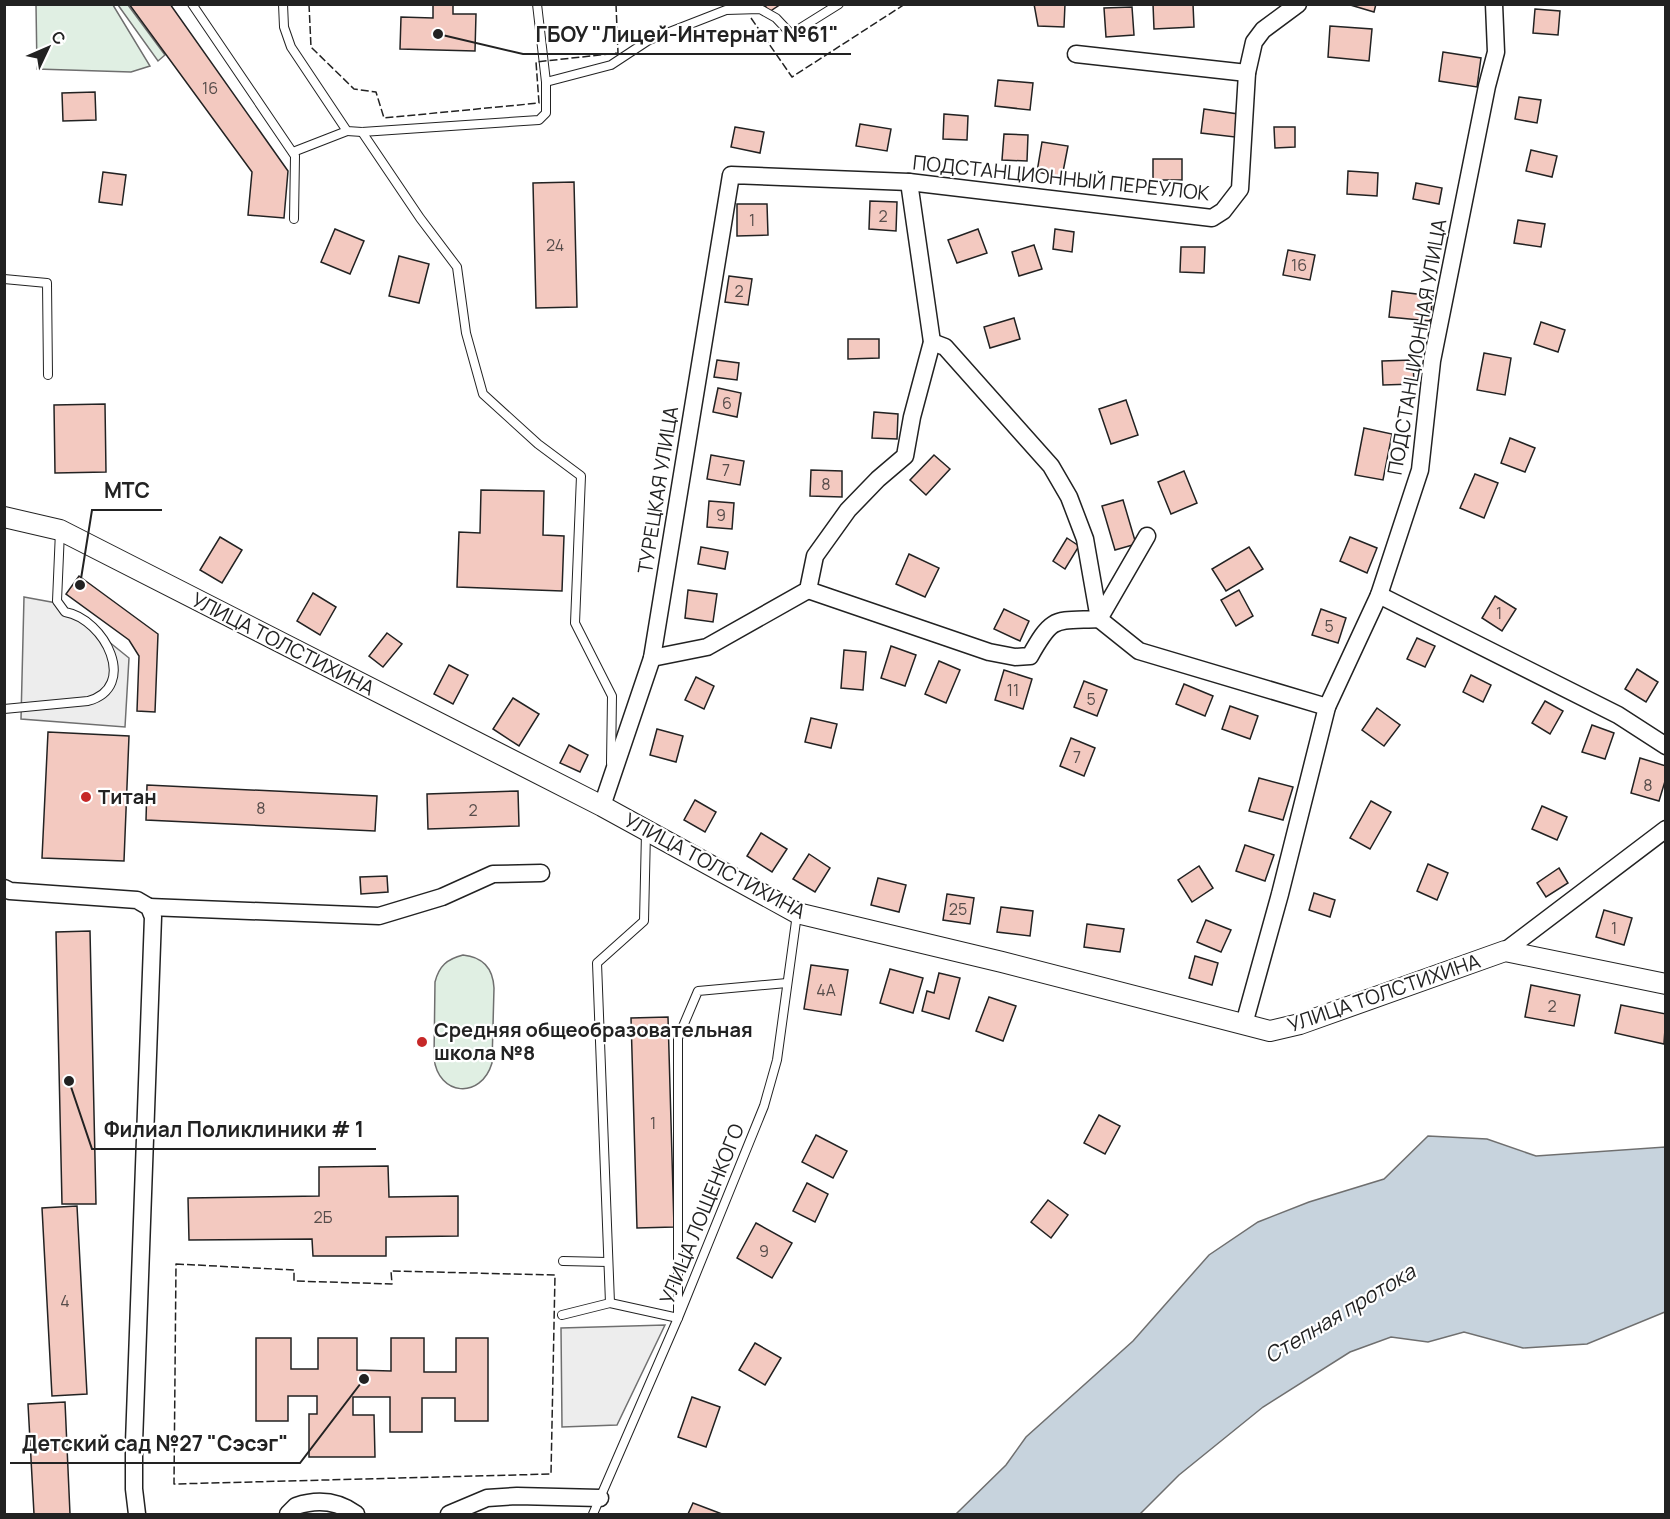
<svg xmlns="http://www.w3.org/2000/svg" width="1670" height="1519" font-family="Manrope,sans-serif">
  <rect width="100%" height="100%" fill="#fff"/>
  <g fill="#e0efe3" stroke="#6f6f6f" stroke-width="1.5">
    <polygon points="36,5 113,5 150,66 131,72 37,69"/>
    <polygon points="118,5 128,5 165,55 158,61"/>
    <path d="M463 955C483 957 493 968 494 988L492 1063C481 1100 438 1096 434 1058L435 982C439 966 447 959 463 955Z"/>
  </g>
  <g fill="#ededed" stroke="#6f6f6f" stroke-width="1.5">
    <polygon points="24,597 62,604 129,658 125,727 21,719"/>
    <polygon points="665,1325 617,1425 562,1427 561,1328"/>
  </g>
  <polygon fill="#c7d3dd" stroke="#6f6f6f" stroke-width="1.5" points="1428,1136 1487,1139 1536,1156 1665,1147 1665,1312 1587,1344 1523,1348 1464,1332 1428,1342 1391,1337 1350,1352 1263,1407 1179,1475 1140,1514 956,1514 1006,1465 1026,1437 1133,1341 1209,1255 1258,1222 1309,1202 1384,1179"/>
  <g fill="#f3c9c0" stroke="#222" stroke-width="1.5">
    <polygon points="129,4 170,4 288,171 284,218 248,215 252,172"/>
    <polygon points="433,4 453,4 453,14 476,14 475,51 400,49 401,17 433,18"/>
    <polygon points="764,4 781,4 769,12"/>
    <polygon points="1034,4 1065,4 1064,27 1038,26"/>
    <polygon points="1153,4 1193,4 1194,27 1154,29"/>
    <polygon points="1347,4 1376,4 1374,12"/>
    <polygon points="1132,7 1134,35 1106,37 1104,8"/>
    <polygon points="1535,9 1560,11 1558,35 1533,33"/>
    <polygon points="1330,26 1372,29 1369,61 1328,57"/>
    <polygon points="1443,52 1481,58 1477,87 1439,81"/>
    <polygon points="998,80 1033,83 1030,110 995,106"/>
    <polygon points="95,92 96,120 63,121 62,93"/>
    <polygon points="1519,97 1541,100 1537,123 1515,119"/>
    <polygon points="1204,109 1238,114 1235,137 1201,133"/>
    <polygon points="944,114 968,116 967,140 943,139"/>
    <polygon points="860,124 891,129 887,151 856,146"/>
    <polygon points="735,127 764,132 760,153 731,147"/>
    <polygon points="1274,127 1295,127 1295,147 1275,148"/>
    <polygon points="1004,134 1028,135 1027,161 1002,160"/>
    <polygon points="1042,142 1068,146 1062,177 1037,172"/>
    <polygon points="1531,150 1557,156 1552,177 1526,171"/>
    <rect x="1153" y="159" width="29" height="21"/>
    <polygon points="1348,171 1378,173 1377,196 1347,194"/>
    <polygon points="103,172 126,175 122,205 99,202"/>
    <polygon points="574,182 577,307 536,308 533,183"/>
    <polygon points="1416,183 1442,188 1439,204 1413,199"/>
    <polygon points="870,201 897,202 896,231 869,229"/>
    <polygon points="737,204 767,204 768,235 737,236"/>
    <polygon points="1518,220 1545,224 1541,247 1514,243"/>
    <polygon points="335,229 364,241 350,274 321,262"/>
    <polygon points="978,229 987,253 957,263 948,240"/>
    <polygon points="1055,229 1074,232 1072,252 1053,249"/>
    <polygon points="1034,245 1042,269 1019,276 1012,252"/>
    <polygon points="1181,247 1205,247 1204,273 1180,272"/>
    <polygon points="1288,250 1315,255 1310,280 1283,275"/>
    <polygon points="399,256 429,264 419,303 389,296"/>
    <polygon points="729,276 752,279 748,305 725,302"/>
    <polygon points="1392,291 1433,296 1430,321 1389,317"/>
    <polygon points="1014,318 1020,339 990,348 984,327"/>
    <polygon points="1541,322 1565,330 1558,352 1534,344"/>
    <polygon points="848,339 879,339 879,358 848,359"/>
    <polygon points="1484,353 1511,358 1505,395 1477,390"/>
    <polygon points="717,360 739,363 737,380 714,377"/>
    <polygon points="1413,360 1414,384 1383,385 1382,361"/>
    <polygon points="718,388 741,393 737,417 713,412"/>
    <polygon points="1126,400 1138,435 1111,444 1099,409"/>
    <polygon points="105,404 106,472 55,473 54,405"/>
    <polygon points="874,412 898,414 897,439 872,438"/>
    <polygon points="1364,428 1392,434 1383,480 1355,475"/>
    <polygon points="1510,438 1535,448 1525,472 1501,463"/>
    <polygon points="711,455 744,461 740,485 707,479"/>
    <polygon points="934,455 950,469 926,495 910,480"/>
    <polygon points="811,470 842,471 842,497 810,496"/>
    <polygon points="1184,471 1197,503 1171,514 1158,482"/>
    <polygon points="1475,474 1498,483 1484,518 1460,508"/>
    <polygon points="481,490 544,491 543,535 564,536 562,591 457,587 459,532 480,533"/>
    <polygon points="1123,500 1136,544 1115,550 1102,506"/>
    <polygon points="709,501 734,503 732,529 707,527"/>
    <polygon points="220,537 242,550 222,583 200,570"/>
    <polygon points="1350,537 1377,548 1367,573 1340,561"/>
    <polygon points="1067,538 1079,546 1065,569 1053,561"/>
    <polygon points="701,547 728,552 725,569 698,564"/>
    <polygon points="1249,547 1263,569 1226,591 1212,569"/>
    <polygon points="909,554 939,568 925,597 896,584"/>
    <polygon points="79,576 158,634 155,712 137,711 139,656 129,640 66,594"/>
    <polygon points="688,590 717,594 713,622 685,618"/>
    <polygon points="1239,590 1253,616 1236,626 1221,600"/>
    <polygon points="313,593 336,607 320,635 297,621"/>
    <polygon points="1495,596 1516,609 1502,631 1482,618"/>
    <polygon points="1004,609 1029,621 1020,641 994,629"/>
    <polygon points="1321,609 1346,618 1338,643 1312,635"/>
    <polygon points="387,633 402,644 383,667 369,656"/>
    <polygon points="1417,638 1435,646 1425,667 1407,659"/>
    <polygon points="891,646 916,655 905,686 881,678"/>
    <polygon points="844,650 866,652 863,690 841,688"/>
    <polygon points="939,661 960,670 946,703 925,694"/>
    <polygon points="449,665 468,675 453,704 434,694"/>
    <polygon points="1637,669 1658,682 1646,702 1625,689"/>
    <polygon points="1004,670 1032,679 1023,709 995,700"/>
    <polygon points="1471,675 1491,685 1483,702 1463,692"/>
    <polygon points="696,677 714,686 704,709 685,700"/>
    <polygon points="1084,681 1107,690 1097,716 1074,707"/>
    <polygon points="1184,684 1213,696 1205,716 1176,704"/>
    <polygon points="513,698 539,714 519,746 493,729"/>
    <polygon points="1545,701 1563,711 1550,734 1532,723"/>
    <polygon points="1230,706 1258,716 1250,739 1222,729"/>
    <polygon points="1377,708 1400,725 1384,746 1362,730"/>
    <polygon points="811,718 837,724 831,748 805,742"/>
    <polygon points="1592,725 1614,733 1605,759 1582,752"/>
    <polygon points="657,729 683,736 676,762 650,755"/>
    <polygon points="48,732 129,736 124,861 42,858"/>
    <polygon points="1071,738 1095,748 1084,776 1060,766"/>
    <polygon points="569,745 588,755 580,772 560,763"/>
    <polygon points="1640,758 1666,766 1666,778 1659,801 1631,793"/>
    <polygon points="1259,778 1293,787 1283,820 1249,811"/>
    <polygon points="147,785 377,796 375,831 146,820"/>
    <polygon points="518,791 519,826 428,829 427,794"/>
    <polygon points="695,800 716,812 705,832 684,820"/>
    <polygon points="1371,801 1391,812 1370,849 1350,838"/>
    <polygon points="1542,806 1567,817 1557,840 1532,829"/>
    <polygon points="761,833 787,849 772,872 747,856"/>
    <polygon points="1245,845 1274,855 1265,881 1236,871"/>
    <polygon points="809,854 830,868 815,892 793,879"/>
    <polygon points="1428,864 1448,873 1437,900 1417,891"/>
    <polygon points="1199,866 1213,888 1192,902 1178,880"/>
    <polygon points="1559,868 1568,883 1546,897 1537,883"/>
    <polygon points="387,876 388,892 361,894 360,877"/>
    <polygon points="878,878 906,885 899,912 871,905"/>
    <polygon points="1314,893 1335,900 1330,917 1309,910"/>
    <polygon points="947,894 974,898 970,924 943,920"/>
    <polygon points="1001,907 1033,911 1030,936 997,932"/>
    <polygon points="1604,910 1632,918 1624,945 1596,937"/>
    <polygon points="1206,920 1231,930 1221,952 1197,942"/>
    <polygon points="1087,924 1124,929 1120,952 1084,947"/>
    <polygon points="90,931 96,1204 62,1204 56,932"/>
    <polygon points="1195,956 1218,963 1212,985 1189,978"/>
    <polygon points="811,965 848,970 841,1015 804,1009"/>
    <polygon points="890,969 923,978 913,1013 880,1003"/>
    <polygon points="939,973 960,978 949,1019 922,1011 927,991 934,993"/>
    <polygon points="1531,985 1580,995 1574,1026 1525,1017"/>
    <polygon points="989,997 1016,1006 1003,1041 976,1031"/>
    <polygon points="1621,1005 1666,1014 1664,1044 1615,1033"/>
    <polygon points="668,1017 674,1227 637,1228 631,1018"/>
    <polygon points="1099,1115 1120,1126 1105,1154 1084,1143"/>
    <polygon points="816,1135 847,1151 833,1178 802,1162"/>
    <polygon points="388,1166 389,1197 458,1196 458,1236 386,1237 386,1256 313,1256 312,1239 189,1240 188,1198 319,1196 319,1167"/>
    <polygon points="807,1183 828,1194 815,1222 793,1211"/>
    <polygon points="1048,1200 1068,1215 1051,1238 1031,1222"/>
    <polygon points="77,1206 87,1394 52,1396 42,1208"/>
    <polygon points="756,1223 792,1243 772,1278 737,1258"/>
    <polygon points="256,1338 291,1338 291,1369 318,1369 318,1338 357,1338 357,1370 391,1371 391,1338 424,1338 424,1372 456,1372 456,1338 488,1338 488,1421 455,1421 455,1398 422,1398 422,1432 390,1432 390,1397 353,1397 353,1415 374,1415 375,1457 309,1457 309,1414 317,1414 317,1396 288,1396 288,1421 256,1421"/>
    <polygon points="755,1343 781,1358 765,1385 739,1370"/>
    <polygon points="692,1397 720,1407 706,1447 678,1437"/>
    <polygon points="65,1402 70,1514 34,1514 28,1404"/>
    <polygon points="693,1503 722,1514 688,1514"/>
  </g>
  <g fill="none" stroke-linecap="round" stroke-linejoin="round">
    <g stroke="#222" stroke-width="10">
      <g id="service">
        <polyline points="192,4 295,156 294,219"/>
        <polyline points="283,4 284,27 291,47 347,131 362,132 539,120 546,113 546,82"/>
        <polyline points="537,4 546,82 611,65 649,40 726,10 760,9 776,18 791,34 839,4"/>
        <polyline points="362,132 420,218 457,267 466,333 483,394 538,444 581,476 575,623 612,696 611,763"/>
        <polyline points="293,152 347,131"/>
        <polyline points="4,279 47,283 48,375"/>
        <path d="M4 709 88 701C139 687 105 619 65 612L57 601 60 531"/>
        <polyline points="563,1261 608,1262"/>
        <polyline points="610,1303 597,963 644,921 646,832"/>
        <polyline points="562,1315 610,1303 678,1318 678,1038 698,991 787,983"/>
        <polyline points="593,1514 678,1318 764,1106 777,1060 797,914"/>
      </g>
    </g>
    <g stroke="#222" stroke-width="19">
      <g id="minor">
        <polyline points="1076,54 1247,73"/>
        <polyline points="932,342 945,347 1051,466 1069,497 1085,539 1099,619 1139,651 1327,707"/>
        <path d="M808 590 989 652 1015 657 1030 656C1053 615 1054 621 1099 619L1147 536"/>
        <polyline points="1379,595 1618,715 1666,746"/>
        <polyline points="652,658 707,647 808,590 815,556 848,510 878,479 905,456 912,417 932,342 909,182"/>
        <polyline points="602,806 652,658 731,175 909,182 1212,218 1223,211 1240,189 1247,73 1254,42 1263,30 1298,4"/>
        <polyline points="4,888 10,891 137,900 149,907 153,917 134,1443 134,1489 137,1514"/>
        <polyline points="149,907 379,916 442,897 493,874 541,873"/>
        <polyline points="1505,951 1666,829"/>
        <polyline points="1244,1024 1280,894 1327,707 1379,595 1420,470 1432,361 1487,86 1496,52 1494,4"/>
        <path d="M288 1514 296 1506C317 1499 338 1501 356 1514"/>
        <polyline points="449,1514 487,1498 517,1496 600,1498"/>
      </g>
    </g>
    <g stroke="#222" stroke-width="22">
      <polyline id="tertiary" points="4,517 60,530 602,806 797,913 1002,962 1270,1031 1300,1024 1505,951 1666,984"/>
    </g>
    <use href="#service" stroke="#fff" stroke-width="8"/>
    <use href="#minor" stroke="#fff" stroke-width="16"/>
    <use href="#tertiary" stroke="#fff" stroke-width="20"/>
    <g stroke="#222" stroke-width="1.5" stroke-dasharray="8 3" stroke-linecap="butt">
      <polyline points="309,4 311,47 354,89 376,92 384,118 539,103 536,62 618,53 616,4"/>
      <polyline points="751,18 792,77 905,4"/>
      <polygon points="176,1264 294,1270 294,1281 392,1284 391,1271 555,1275 551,1474 174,1484"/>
    </g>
  </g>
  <g fill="#c62828" stroke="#fff" stroke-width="2">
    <circle cx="86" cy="797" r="6"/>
    <circle cx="422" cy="1042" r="6"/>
  </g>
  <g text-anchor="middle" stroke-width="4.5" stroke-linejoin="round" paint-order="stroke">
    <g font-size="16" fill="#564c4a">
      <text x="210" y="94">16</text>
      <text x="883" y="222">2</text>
      <text x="752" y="226">1</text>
      <text x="555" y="251">24</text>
      <text x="1299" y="271">16</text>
      <text x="739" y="297">2</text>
      <text x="727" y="409">6</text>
      <text x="726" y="476">7</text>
      <text x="826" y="490">8</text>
      <text x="721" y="521">9</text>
      <text x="1499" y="619">1</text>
      <text x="1329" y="632">5</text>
      <text x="1013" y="696">11</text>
      <text x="1091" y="705">5</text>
      <text x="1077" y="763">7</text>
      <text x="1648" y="791">8</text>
      <text x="261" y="814">8</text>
      <text x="473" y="816">2</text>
      <text x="958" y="915">25</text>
      <text x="1614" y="934">1</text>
      <text x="826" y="996">4А</text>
      <text x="1552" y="1012">2</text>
      <text x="653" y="1129">1</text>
      <text x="323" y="1223">2Б</text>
      <text x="764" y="1257">9</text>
      <text x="65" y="1307">4</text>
    </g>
    <g font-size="20" fill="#222" stroke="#fff">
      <text transform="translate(1061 178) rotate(6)" y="7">ПОДСТАНЦИОННЫЙ ПЕРЕУЛОК</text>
      <text transform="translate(1417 347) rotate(-80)" y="7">ПОДСТАНЦИОННАЯ УЛИЦА</text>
      <text transform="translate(658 490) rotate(-81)" y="7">ТУРЕЦКАЯ УЛИЦА</text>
      <text transform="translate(283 644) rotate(27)" y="7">УЛИЦА ТОЛСТИХИНА</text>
      <text transform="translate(715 866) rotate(28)" y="7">УЛИЦА ТОЛСТИХИНА</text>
      <text transform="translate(1384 993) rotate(-19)" y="7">УЛИЦА ТОЛСТИХИНА</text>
      <text transform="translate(702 1214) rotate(-68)" y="7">УЛИЦА ЛОЩЕНКОГО</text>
    </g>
    <g font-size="20" font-weight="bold" fill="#222" stroke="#fff" text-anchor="start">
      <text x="98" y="804">Титан</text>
      <text x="434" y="1037">Средняя общеобразовательная<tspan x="434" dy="23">школа №8</tspan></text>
    </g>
    <g font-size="21" font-style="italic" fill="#222" stroke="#fff">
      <text transform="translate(1340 1314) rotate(-31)" y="7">Степная протока</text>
    </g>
  </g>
  <path fill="none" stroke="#222" stroke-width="2" d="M438 34L523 54H851M80 585L92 510H162M69 1081L92 1149H376M364 1379L300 1463H10"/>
  <g fill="#222" stroke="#fff" stroke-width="2">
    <circle cx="438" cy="34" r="6"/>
    <circle cx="80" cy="585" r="6"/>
    <circle cx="69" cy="1081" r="6"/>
    <circle cx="364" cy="1379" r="6"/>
  </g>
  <g font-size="21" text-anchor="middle" font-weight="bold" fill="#222" stroke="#fff" stroke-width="4.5" stroke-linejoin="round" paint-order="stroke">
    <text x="687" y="42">ГБОУ "Лицей-Интернат №61"</text>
    <text x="127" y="498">МТС</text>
    <text x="234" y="1137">Филиал Поликлиники # 1</text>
    <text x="155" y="1451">Детский сад №27 "Сэсэг"</text>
  </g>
  <rect width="1670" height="1519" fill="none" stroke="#222222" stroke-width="12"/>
  <g transform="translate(48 48) rotate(46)" stroke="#ffffff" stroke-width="4.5" paint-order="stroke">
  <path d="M0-4.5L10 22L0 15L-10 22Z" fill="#222222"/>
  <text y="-9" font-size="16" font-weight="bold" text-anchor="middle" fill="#222222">С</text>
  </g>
</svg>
